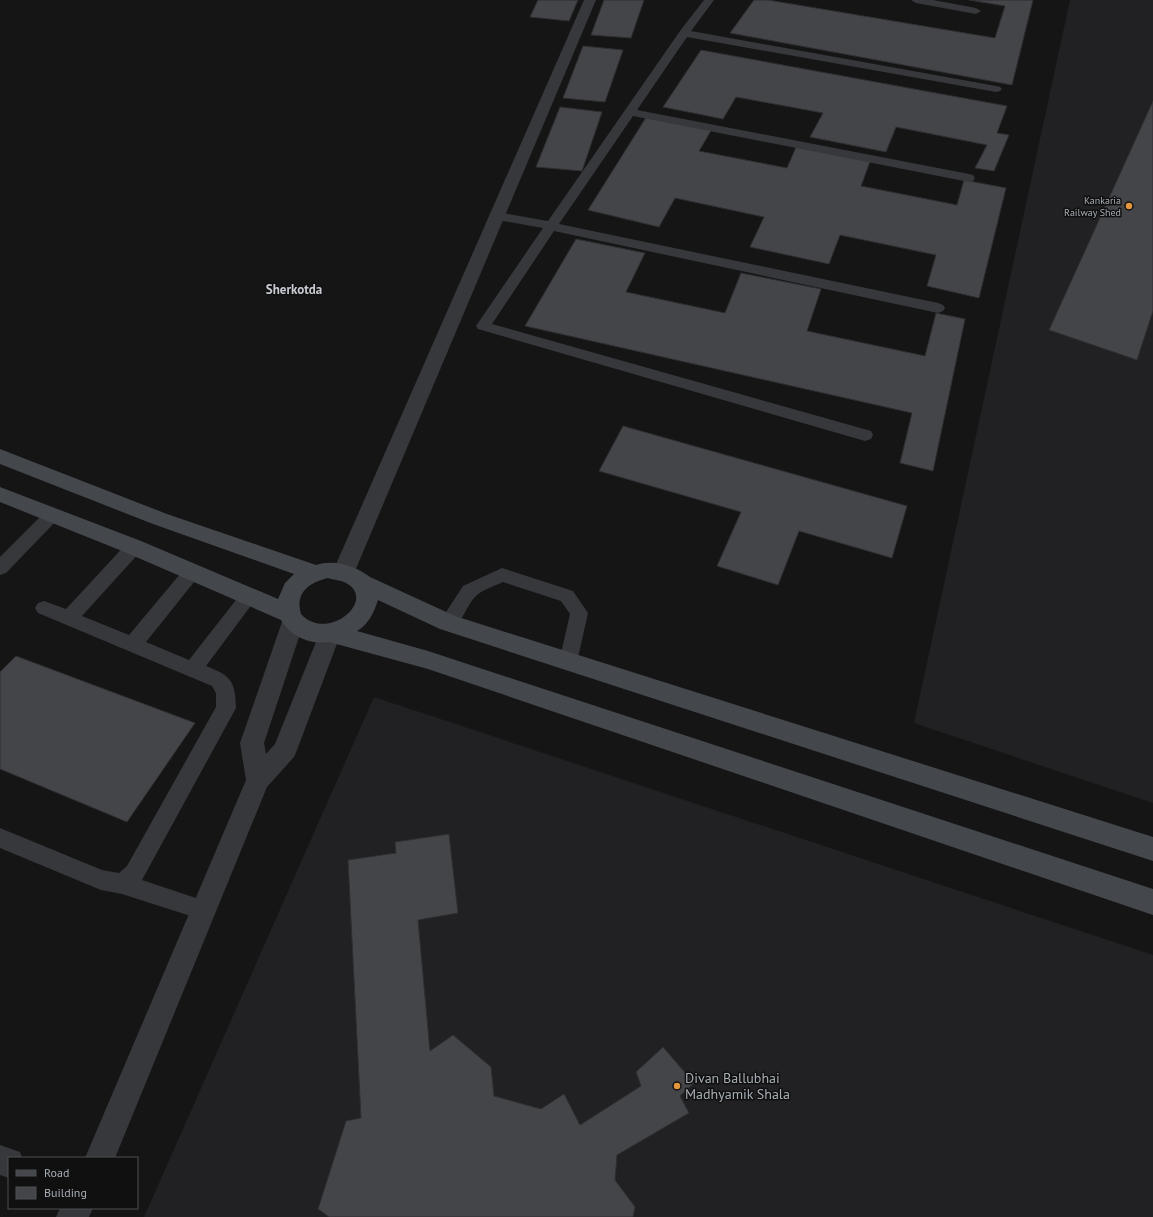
<svg xmlns="http://www.w3.org/2000/svg" width="1153" height="1217" font-family="'PT Sans',sans-serif">
  <rect width="100%" height="100%" fill="#151516"/>
  <g fill="#212123">
    <polygon points="1070,0 1153,0 1153,803 914,723"/>
    <polygon points="374,697 1153,955 1153,1217 144,1217"/>
  </g>
  <g fill="#444549" stroke="#2f2f32">
    <polygon points="538,0 578,0 569,21 530,17"/>
    <polygon points="604,0 644,0 631,38 591,35"/>
    <polygon points="754,0 768,0 995,38 1005,6 969,0 1033,0 1012,85 730,33"/>
    <polygon points="583,46 623,50 605,102 563,98"/>
    <polygon points="701,50 1007,106 997,133 1009,135 994,171 975,168 987,145 896,127 886,152 810,137 823,113 736,97 723,119 663,107"/>
    <polygon points="1153,101 1153,311 1137,360 1049,330"/>
    <polygon points="560,107 602,112 582,171 536,167"/>
    <polygon points="647,116 712,129 699,151 787,168 797,145 871,159 861,186 957,205 964,180 1006,188 979,298 927,286 936,255 840,235 829,264 750,247 764,217 675,198 659,227 588,210"/>
    <polygon points="576,239 645,253 626,292 725,313 741,273 821,289 807,331 925,356 936,313 965,319 933,471 900,463 912,413 525,326"/>
    <polygon points="623,426 907,506 892,558 799,531 778,585 717,566 741,512 599,471"/>
    <polygon points="16,656 195,723 127,822 0,769 0,672"/>
    <polygon points="449,834 458,913 418,920 430,1051 453,1035 491,1067 494,1096 541,1109 564,1094 580,1125 641,1086 636,1072 663,1047 694,1083 680,1096 689,1113 617,1155 615,1180 635,1207 633,1217 329,1217 318,1209 346,1121 361,1118 348,860 396,853 395,842"/>
  </g>
  <g fill="none" stroke-linecap="round" stroke-linejoin="round">
    <g fill="#36383b" fill-rule="evenodd">
      <polygon points="704,0 714,0 691,31 996,86 1000,87 1002,89 1000,91 996,92 687,37 637,110 969,174 973,175 975,178 973,181 969,182 633,116 559,224 938,303 943,305 945,308 943,311 938,313 554,231 492,324 871,431 873,435 871,439 865,441 478,329 476,326 543,228 492,219 490,216 492,213 497,212 548,221 680,31"/>
      <polygon points="911,0 933,0 976,8 981,11 976,14 916,3"/>
      <polygon points="52,509 58,511 60,515 58,519 6,573 0,575 0,557 46,511"/>
      <path d="M134 540 140 542 143 547 140 552 82 616 129 635 186 567 192 565 198 567 201 572 198 577 146 642 189 660 243 591 249 589 255 591 258 596 206 666C231 676 235 680 236 708L142 880 211 903 214 910 211 917 203 920 122 894 101 890 0 848V828L102 870 119 873 127 866 216 707V693L212 686 38 613 35 608 38 603 44 601 66 609 128 542Z"/>
      <path d="M502 568 573 591 588 613 577 662 575 667 568 670 561 667 559 662 570 614 561 601 503 582C495 586 481 590 475 597 464 608 460 634 442 628L439 623 463 586Z"/>
    </g>
    <g fill="#36383b" fill-rule="evenodd">
      <polygon points="584,0 596,0 355,571 352,577 344,579 336,577 333,571"/>
      <polygon points="0,1145 20,1152 22,1158 9,1158 9,1178 0,1175"/>
    </g>
    <g fill="#36383b" fill-rule="evenodd">
      <polygon points="293,613 301,616 304,622 264,743 266,754 275,744 322,627 330,624 338,627 341,633 297,750 294,757 267,787 115,1158 85,1158 246,780 240,743 282,622 285,616"/>
      <polygon points="60,1208 93,1208 89,1217 56,1217"/>
    </g>
    <path fill="#44474b" fill-rule="evenodd" d="M0 449 167 514 316 565C335 559 355 566 370 577L455 616 1153 837V861L440 629 378 600C374 612 369 624 357 631L428 651 1153 889V915L428 669 329 642C310 645 290 636 281 620L127 553 0 502V487L141 541 278 599 285 583 294 574 153 524 0 464ZM328 578C334 580 341 580 346 583 378 600 327 643 301 614 295 593 308 583 328 578Z"/>
  </g>
  <g fill="#e4963f" stroke="#101011" stroke-width="1.5">
    <circle cx="1129" cy="206" r="4"/>
    <circle cx="677" cy="1086" r="4"/>
  </g>
  <g text-anchor="middle" stroke-width="3" stroke-linejoin="round" paint-order="stroke">
    <g font-size="10" fill="#a8aeb6" stroke="#101011" text-anchor="end">
      <text x="1121" y="204">Kankaria<tspan x="1121" dy="12">Railway Shed</tspan></text>
    </g>
    <g font-size="13" font-weight="bold" fill="#c8ccd2" stroke="#101011">
      <text x="294" y="294">Sherkotda</text>
    </g>
    <g font-size="14" fill="#a8aeb6" stroke="#101011" text-anchor="start">
      <text x="685" y="1083">Divan Ballubhai<tspan x="685" dy="16">Madhyamik Shala</tspan></text>
    </g>
  </g>
  <rect x="8" y="1157" width="130" height="52" fill="#101011" stroke="#4d4f53"/>
  <rect x="16" y="1170" width="20" height="6" fill="#44474b" stroke="#4d4f53"/>
  <text x="44" y="1177" font-size="12" fill="#a8aeb6">Road</text>
  <rect x="16" y="1187" width="20" height="12" fill="#444549" stroke="#4d4f53"/>
  <text x="44" y="1197" font-size="12" fill="#a8aeb6">Building</text>
</svg>
